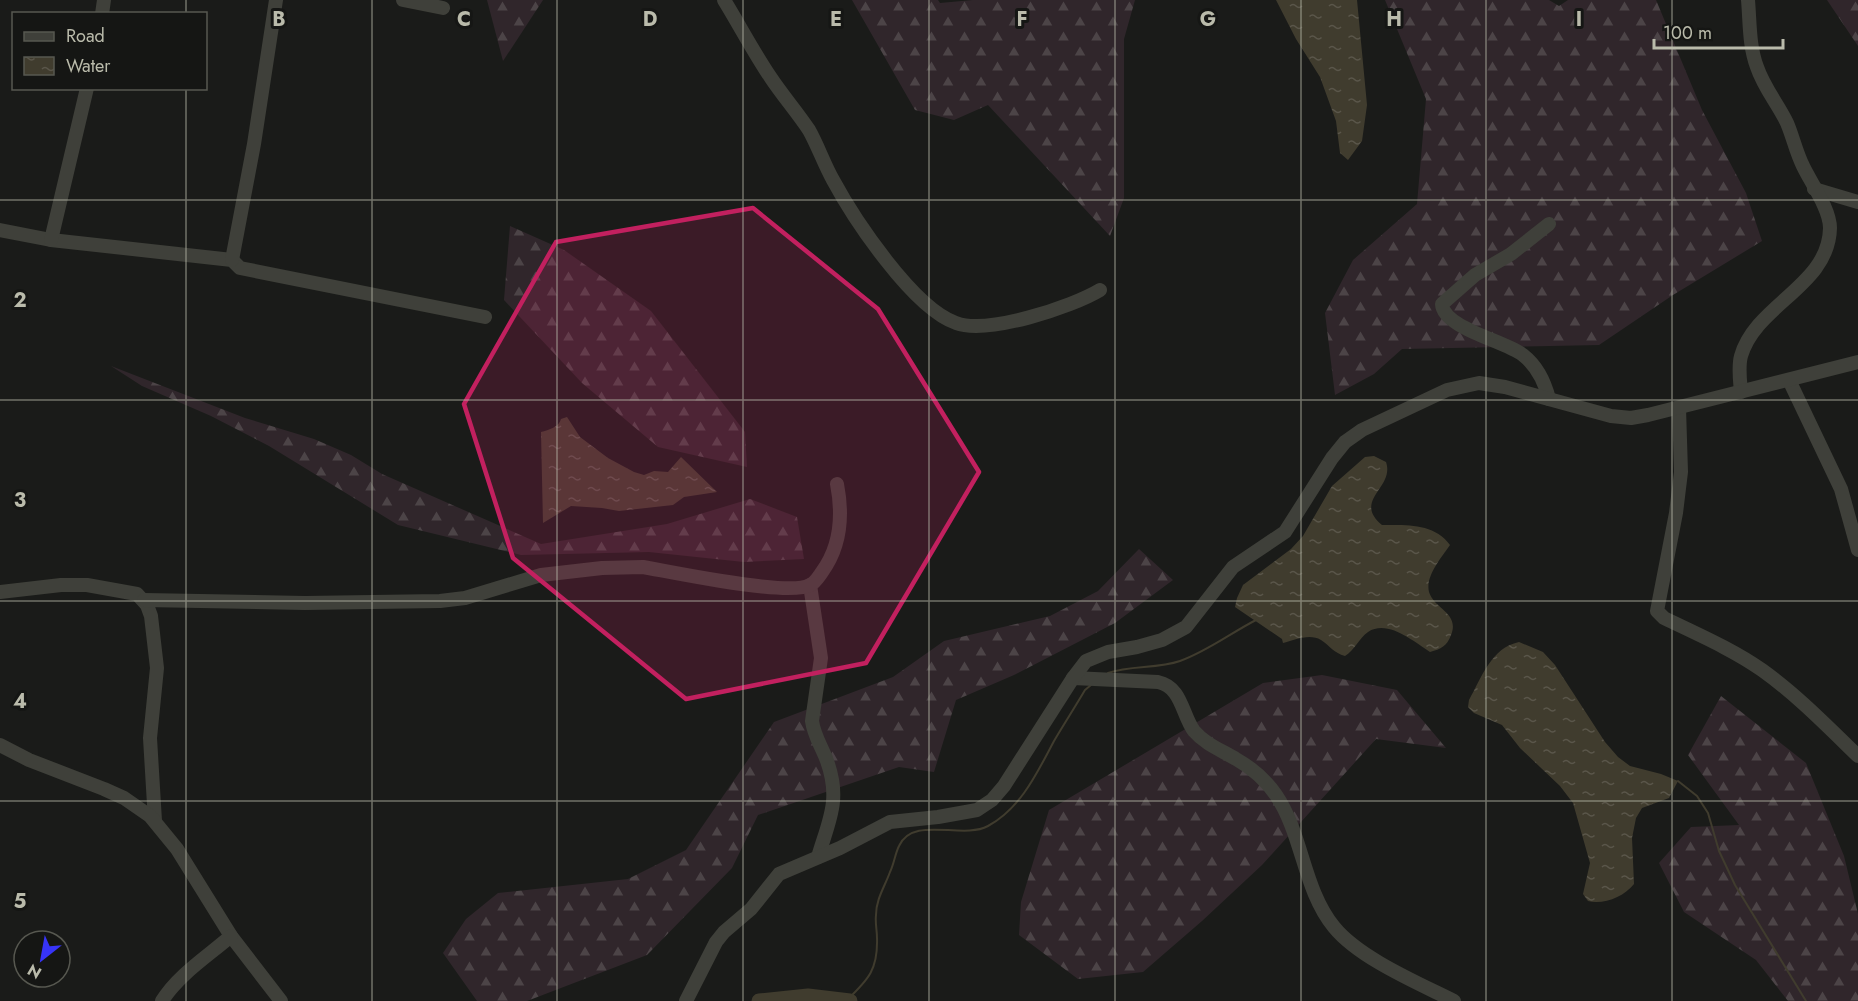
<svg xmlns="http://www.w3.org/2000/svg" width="1858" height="1001" font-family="Jost,sans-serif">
  <defs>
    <pattern id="forest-firs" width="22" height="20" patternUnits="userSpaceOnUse" patternTransform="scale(1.5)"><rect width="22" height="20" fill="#30262b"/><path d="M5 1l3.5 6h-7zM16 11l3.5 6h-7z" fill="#4c4447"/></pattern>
    <pattern id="water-ripples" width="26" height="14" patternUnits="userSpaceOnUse" patternTransform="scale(1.5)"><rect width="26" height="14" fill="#403c2e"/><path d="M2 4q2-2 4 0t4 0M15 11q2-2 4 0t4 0" fill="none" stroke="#5a564a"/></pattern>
  </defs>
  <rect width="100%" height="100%" fill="#1a1b19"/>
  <g fill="url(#forest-firs)">
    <polygon points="487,0 543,0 503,61"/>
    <polygon points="852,0 938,0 940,3 973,0 1135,0 1124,39 1124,198 1110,236 988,105 954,120 915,110"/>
    <polygon points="1385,0 1549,0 1559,6 1568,0 1656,0 1702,110 1746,193 1762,241 1673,295 1599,345 1402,349 1374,374 1335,395 1325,313 1353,260 1417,204 1426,99"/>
    <polygon points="1827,0 1858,0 1858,46"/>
    <polygon points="510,226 564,250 651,311 745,432 747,467 658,447 582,383 504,300"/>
    <polygon points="111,366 245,418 314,439 351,455 382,474 541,544 667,524 750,499 797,517 804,559 744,562 649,552 521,555 398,525 269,446 211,416 142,386"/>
    <polygon points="1139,549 1173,580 1115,623 1014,675 956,700 934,772 899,767 758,815 732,868 647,955 527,1001 477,1001 443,953 466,919 498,893 628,879 686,850 774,722 893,677 944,641 1050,616 1098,591"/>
    <polygon points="1322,675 1397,690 1446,748 1376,739 1262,865 1202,921 1143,972 1078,979 1019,935 1021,902 1049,810 1263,683"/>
    <polygon points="1721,696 1806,763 1844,856 1858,914 1858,1001 1788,1001 1756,960 1684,912 1659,863 1691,827 1739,825 1688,755"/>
  </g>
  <g fill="url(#water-ripples)">
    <polygon points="1276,0 1357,0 1367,105 1362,141 1348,160 1340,153 1336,121 1320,77 1296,39"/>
    <path d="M567 417 580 437 608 458 634 472 644 475 654 471 668 472 681 457 717 492 684 497 673 505 619 511 602 508 571 506 543 523 541 432C549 430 559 427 561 419Z"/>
    <path d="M1374 456 1386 462C1395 488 1352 500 1382 525 1407 525 1434 523 1450 545 1442 557 1425 576 1429 592 1434 609 1460 613 1451 635 1447 646 1441 649 1430 652 1414 642 1388 619 1368 632 1359 638 1355 650 1345 656 1334 653 1330 646 1321 640 1310 633 1294 640 1283 643L1282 639 1235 607 1237 598 1243 585 1291 549 1303 536 1332 486 1365 457Z"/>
    <path d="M1519 642 1543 652 1555 665 1605 742 1618 757 1630 766 1661 774 1678 781 1669 798 1642 808 1636 818 1632 838 1634 884C1624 897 1603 905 1588 901L1583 894 1590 863 1573 803 1560 786 1520 748 1502 725 1474 713 1468 707 1469 700C1482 677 1491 648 1519 642Z"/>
  </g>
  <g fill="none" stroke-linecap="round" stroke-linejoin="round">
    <g stroke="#403c2e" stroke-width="2">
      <path d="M1108 673C1131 665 1157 669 1180 661 1208 651 1232 632 1258 619"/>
      <polyline points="1678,781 1697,796 1708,813 1719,851 1735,885 1806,1001"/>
      <path d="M847 1000C869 979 878 969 877 938 877 930 875 923 876 915 876 899 885 886 890 872 894 864 895 854 899 846 913 815 962 840 988 826 1021 808 1037 773 1054 741 1064 724 1075 707 1085 690L1091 685"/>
    </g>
    <polyline stroke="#403c2e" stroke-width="15" points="759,1001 808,996 850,1001"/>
    <g stroke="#3f403a" stroke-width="14">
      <polyline points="403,0 443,8"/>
      <path d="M724 0C740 26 754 53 771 78 783 96 797 112 809 130 818 146 824 164 833 180 854 219 913 308 956 323 987 335 1072 307 1100 290"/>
      <polyline points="102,14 104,0"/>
      <polyline points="1814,189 1858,202"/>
      <path d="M1549 224 1511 254 1475 275 1442 304C1443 328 1505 341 1523 355 1537 366 1545 383 1549 399"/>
      <polyline points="0,230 51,240 232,260 240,268 485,317"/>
      <polyline points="51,240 87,88"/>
      <polyline points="232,260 254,144 276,0"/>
      <polyline points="1789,380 1841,489 1858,550"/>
      <path d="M1741 392C1740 380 1738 367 1741 356 1756 304 1829 286 1830 228 1830 209 1811 183 1803 166 1796 152 1793 137 1787 123 1778 104 1764 88 1757 67 1749 46 1750 23 1748 0"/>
      <path d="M1679 408 1681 472 1676 513 1657 611 1664 618C1697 634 1732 649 1762 670 1797 695 1828 727 1858 756"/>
      <path d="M810 585 821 658 812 721C814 736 822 747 827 761 841 800 829 820 818 857"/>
      <polyline points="0,592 61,585 87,585 137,594 147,605 151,616 157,668 150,738 155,821"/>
      <path d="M144 600 305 603 440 601 465 598 541 575 602 568 643 567C672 572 789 597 810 585 815 583 819 576 822 572 841 546 843 515 837 484"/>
      <path d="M1073 678 1158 682C1182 687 1182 715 1194 731 1205 744 1221 750 1236 759 1252 768 1265 779 1276 795 1303 835 1303 889 1334 927 1359 958 1418 983 1454 1001"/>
      <polyline points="0,745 29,760 104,789 124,798 150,816 177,849 231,936 281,1001"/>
      <path d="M162 1001C178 975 208 956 231 936"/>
      <polyline points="686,1001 716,942 724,932 751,909 779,874 840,848 890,822 938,817 977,810 992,800 1004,786 1073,678 1086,661 1108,652 1137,647 1162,640 1186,627 1233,567 1285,532 1332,458 1345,442 1362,430 1447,390 1479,383 1505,387 1611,416 1631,418 1648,415 1858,362"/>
    </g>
  </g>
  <path fill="#c2205f" fill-opacity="0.2" stroke="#c2205f" stroke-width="4.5" stroke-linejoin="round" d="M753 208 878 309 979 472 866 663 686 699 513 558 464 404 556 242Z"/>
  <path fill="none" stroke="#babbab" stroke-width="1.5" stroke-opacity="0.55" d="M186 0V14M372 0V1001M557 0V1001M743 0V1001M929 0V1001M1115 0V1001M1301 0V1001M1486 0V1001M1672 0V1001M186 88V1001M0 200H1858M0 400H1858M0 601H1858M0 801H1858"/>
  <g font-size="20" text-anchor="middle" font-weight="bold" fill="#babbab" stroke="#151614" stroke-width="6" stroke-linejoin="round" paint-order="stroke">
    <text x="279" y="26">B</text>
    <text x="464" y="26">C</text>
    <text x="650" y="26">D</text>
    <text x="836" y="26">E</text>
    <text x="1022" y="26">F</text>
    <text x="1208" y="26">G</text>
    <text x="1394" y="26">H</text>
    <text x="1579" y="26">I</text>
    <text x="20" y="307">2</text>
    <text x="20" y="507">3</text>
    <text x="20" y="708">4</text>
    <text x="20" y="908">5</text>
  </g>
  <rect x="12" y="12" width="195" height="78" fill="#151614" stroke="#575850" stroke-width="1.5"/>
  <rect x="24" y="32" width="30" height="9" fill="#3f403a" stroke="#575850" stroke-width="1.5"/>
  <text x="66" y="42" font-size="18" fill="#babbab">Road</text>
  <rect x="24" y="57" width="30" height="18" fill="url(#water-ripples)" stroke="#575850" stroke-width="1.5"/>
  <text x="66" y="72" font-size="18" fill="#babbab">Water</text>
  <g transform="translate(42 959) rotate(211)"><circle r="28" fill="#151614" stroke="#575850" stroke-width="1.5"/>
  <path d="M0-4.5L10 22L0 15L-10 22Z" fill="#3734f8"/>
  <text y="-9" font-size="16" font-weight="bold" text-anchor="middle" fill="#babbab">N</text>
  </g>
  <path d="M1654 39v9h129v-9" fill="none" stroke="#babbab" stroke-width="3"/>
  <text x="1663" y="39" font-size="18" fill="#babbab" stroke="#151614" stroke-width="4.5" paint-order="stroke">100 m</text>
</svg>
